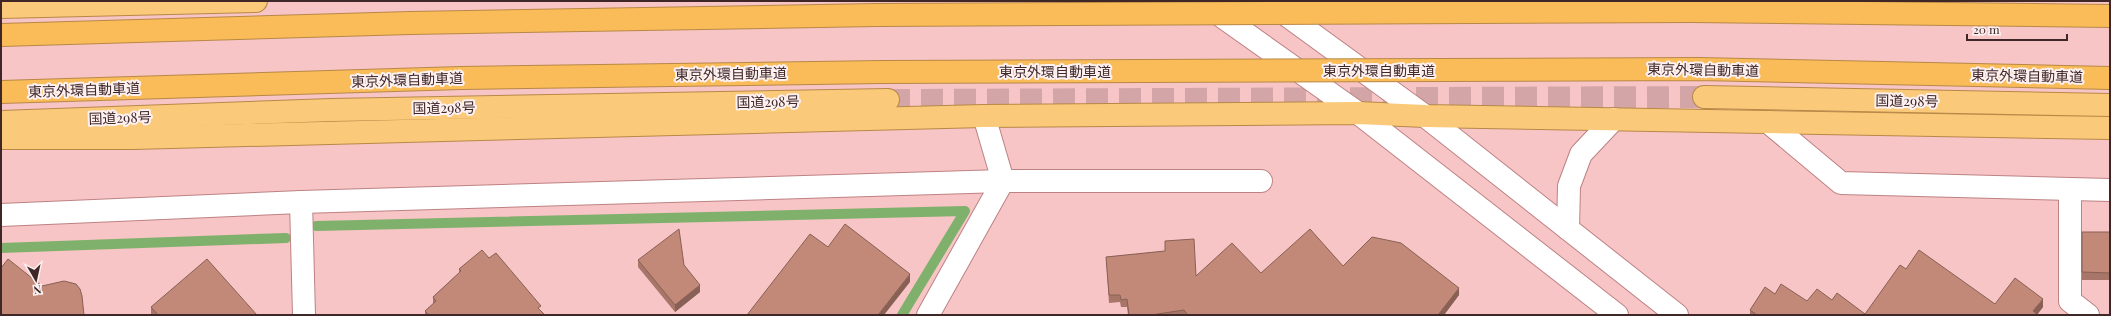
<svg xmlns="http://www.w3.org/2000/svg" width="2111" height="316" font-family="'Playfair Display','Noto Sans JP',serif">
  <rect width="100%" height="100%" fill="#f8c5c6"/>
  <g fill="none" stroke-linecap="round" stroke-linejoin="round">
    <g stroke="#80b16c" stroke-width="10">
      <polyline points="316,226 965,211 902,315"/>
      <polyline points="1,248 286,238"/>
    </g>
    <polyline stroke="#d3a5a6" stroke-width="22" stroke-dasharray="22 11" stroke-linecap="butt" points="888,100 1704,97"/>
    <g stroke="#bd8283" stroke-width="24">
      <g id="minor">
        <polyline points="1768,122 1841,183 2110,190"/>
        <polyline points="2070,190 2070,301 2088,315"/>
        <polyline points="301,202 304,315"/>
        <polyline points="1,215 301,202 1003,181 1261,181"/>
        <polyline points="1568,229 1569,186 1581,154 1614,119"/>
        <polyline points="928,315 1003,181 984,116"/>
      </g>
    </g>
    <g stroke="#bd8283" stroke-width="24">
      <g id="tertiary">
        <polyline points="1200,1 1358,113 1617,315"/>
        <polyline points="1267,1 1425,116 1677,315"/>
      </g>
    </g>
    <g stroke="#b88847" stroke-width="24">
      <g id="trunk">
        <polyline points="1,7 256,1"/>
        <polyline points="1704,97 2110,105"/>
        <polyline points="1,122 331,110 888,100"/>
        <polyline points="1,138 133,138 984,116 1358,113 1425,116 2110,128"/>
      </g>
    </g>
    <use href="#minor" stroke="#fff" stroke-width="22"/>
    <use href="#tertiary" stroke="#fff" stroke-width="22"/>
    <use href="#trunk" stroke="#faca7a" stroke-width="22"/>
    <g stroke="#b88847" stroke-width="24" stroke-linecap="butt">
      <g id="motorway-bridge">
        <polyline points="1,35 410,23 877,15 1691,11 2110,16"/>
        <polyline points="1,92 461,78 882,72 1699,69 2110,78"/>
      </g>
    </g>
    <use href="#motorway-bridge" stroke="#f9bc58" stroke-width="22"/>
  </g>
  <g fill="#a77668">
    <rect x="2082" y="232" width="28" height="48"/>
    <polygon points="1165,241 1196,276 1261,273 1343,266 1459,295 1444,315 1128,315 1127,307 1121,307 1120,302 1109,303 1106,257 1165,251"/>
    <polygon points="489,258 545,315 425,315 425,311 433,304 433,297 459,273 459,269"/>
    <polygon points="638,260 684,265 700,292 675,312 638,267"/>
    <polygon points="1906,269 1995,304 2043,307 2037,314 2038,315 1750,315 1750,310 1775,294 1807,301 1832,300 1865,314"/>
    <polygon points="151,307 257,315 152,315 151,314"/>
  </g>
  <g fill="#886055">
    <polygon points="910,274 910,282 884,315 878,315"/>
    <polygon points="700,285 700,292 675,312 675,305"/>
    <polygon points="1459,288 1459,295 1444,315 1438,315"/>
    <polygon points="2043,299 2043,307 2037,315 2033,311"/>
  </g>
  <g fill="#c28979" stroke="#886055">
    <polygon points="845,224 910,274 878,315 747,315 810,234 828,247"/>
    <polygon points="679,229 684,265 700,285 675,305 638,260"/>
    <polygon points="1310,229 1343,266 1372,237 1401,243 1459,288 1438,315 1188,315 1184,310 1151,315 1129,315 1127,299 1121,300 1120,295 1109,295 1106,257 1165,251 1165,241 1194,239 1196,276 1232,243 1261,273"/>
    <polygon points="2082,232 2110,232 2110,273 2082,272"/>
    <polygon points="482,250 489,258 496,253 541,306 538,308 545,315 429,315 425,311 436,301 433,297 461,271 459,269"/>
    <polygon points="1919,250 1995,304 2015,278 2043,299 2033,311 2038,315 1757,315 1750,310 1765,287 1775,294 1781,284 1807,301 1817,289 1832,300 1837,293 1865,314 1900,265 1906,269"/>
    <polygon points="8,259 42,286 64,281 76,284 80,289 82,296 84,315 1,315 1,268"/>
    <polygon points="207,259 257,315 158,315 151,307"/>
  </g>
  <g text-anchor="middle" stroke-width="4" stroke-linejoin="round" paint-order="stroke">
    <g font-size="14" fill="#3f2728" stroke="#fef1f1">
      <text transform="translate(1703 70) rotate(1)" y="5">東京外環自動車道</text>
      <text x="1379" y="76">東京外環自動車道</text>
      <text x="1055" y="77">東京外環自動車道</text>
      <text transform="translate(731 74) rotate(-1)" y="5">東京外環自動車道</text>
      <text transform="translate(2027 76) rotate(1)" y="5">東京外環自動車道</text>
      <text transform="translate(407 80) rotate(-2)" y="5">東京外環自動車道</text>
      <text transform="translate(84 90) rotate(-2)" y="5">東京外環自動車道</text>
      <text transform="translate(1907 101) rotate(1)" y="5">国道298号</text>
      <text transform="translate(768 102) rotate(-1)" y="5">国道298号</text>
      <text transform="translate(444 108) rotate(-1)" y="5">国道298号</text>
      <text transform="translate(120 118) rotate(-2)" y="5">国道298号</text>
    </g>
  </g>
  <rect width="2111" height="316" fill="none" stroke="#3f2728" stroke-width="4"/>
  <g transform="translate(36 280) rotate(171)" stroke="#fef1f1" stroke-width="3" paint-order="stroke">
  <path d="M0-3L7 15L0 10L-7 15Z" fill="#3f2728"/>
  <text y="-6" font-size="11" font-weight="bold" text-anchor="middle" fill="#3f2728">N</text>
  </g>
  <path d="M1967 34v6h100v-6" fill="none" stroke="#3f2728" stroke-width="2"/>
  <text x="1973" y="34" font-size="12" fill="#3f2728" stroke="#fef1f1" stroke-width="3" paint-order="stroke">20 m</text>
</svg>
